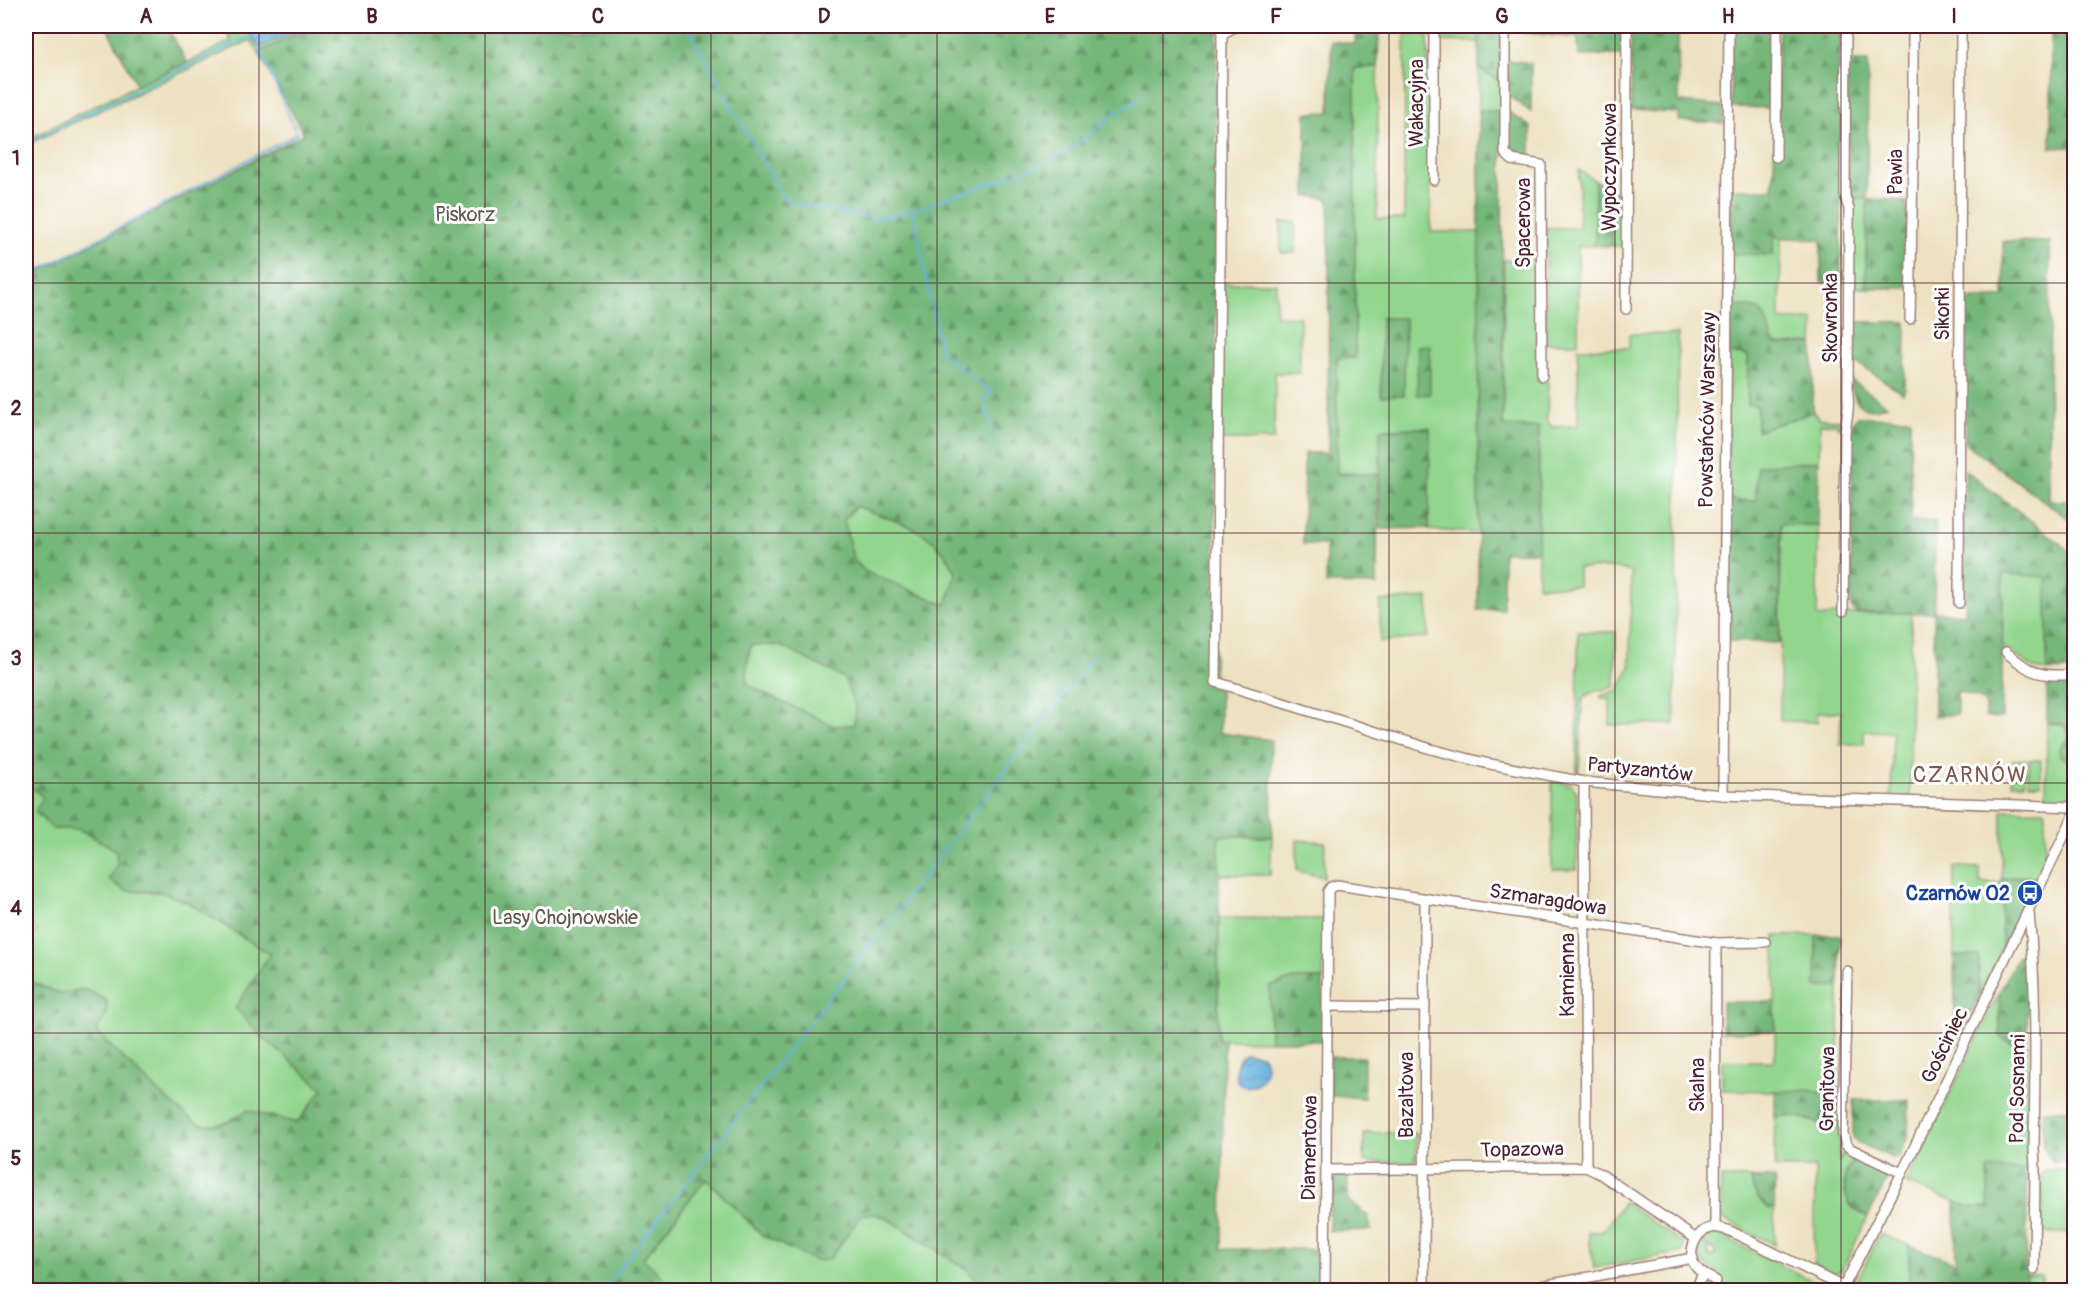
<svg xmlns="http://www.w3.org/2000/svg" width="2100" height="1316" font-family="Pangolin,sans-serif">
  <defs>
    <pattern id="forest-firs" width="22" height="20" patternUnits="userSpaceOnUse" patternTransform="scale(1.5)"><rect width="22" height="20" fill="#75b779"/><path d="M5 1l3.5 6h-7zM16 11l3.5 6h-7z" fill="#629463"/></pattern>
    <pattern id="water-waves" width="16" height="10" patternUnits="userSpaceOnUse" patternTransform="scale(1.5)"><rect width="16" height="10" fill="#64b1de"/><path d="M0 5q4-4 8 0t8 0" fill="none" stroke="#548fb4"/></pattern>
  </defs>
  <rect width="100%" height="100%" fill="#fff"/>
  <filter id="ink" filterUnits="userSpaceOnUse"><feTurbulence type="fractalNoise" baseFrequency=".0167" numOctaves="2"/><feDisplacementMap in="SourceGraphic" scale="12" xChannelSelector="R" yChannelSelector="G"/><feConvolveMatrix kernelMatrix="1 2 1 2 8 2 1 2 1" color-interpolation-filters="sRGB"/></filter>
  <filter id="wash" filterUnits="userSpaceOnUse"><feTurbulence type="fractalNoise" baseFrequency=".008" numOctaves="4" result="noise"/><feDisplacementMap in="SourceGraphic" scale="24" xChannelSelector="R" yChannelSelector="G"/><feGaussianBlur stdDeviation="1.35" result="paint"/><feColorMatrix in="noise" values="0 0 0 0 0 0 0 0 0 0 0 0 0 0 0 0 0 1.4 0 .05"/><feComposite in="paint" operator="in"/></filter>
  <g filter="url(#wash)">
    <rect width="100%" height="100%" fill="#ede1c1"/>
    <g fill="#92d68e" stroke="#6e7a5c" stroke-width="1.5" fill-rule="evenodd">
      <polygon points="246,26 330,26 314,28 258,52 251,40 26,145 26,140 137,85 187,63 231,41 228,34"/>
      <polygon points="1438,26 1503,26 1503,29 1479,28 1479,42 1438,41"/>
      <path d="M1405 35H1428L1431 232H1479L1478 533 1429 530V428L1381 429 1380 474 1337 473V358H1355V68L1378 67 1377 219H1404ZM1381 318 1405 319 1404 395Z"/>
      <polygon points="1479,68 1502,83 1502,112 1479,110"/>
      <polygon points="1579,170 1595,181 1595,246 1578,246 1578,343 1546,343 1546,228 1579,228"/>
      <polygon points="1613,191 1625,198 1624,246 1612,246"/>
      <polygon points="1853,199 1867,199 1866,288 1852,288"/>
      <rect x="1281" y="222" width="14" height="31"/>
      <path d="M1774 237H1781L1780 320H1814L1813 344C1798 340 1787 350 1773 342L1755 308 1729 306 1730 254Z"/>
      <polygon points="1504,260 1537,260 1537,363 1539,364 1539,380 1548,382 1547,421 1552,427 1578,426 1578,348 1629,348 1629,334 1678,334 1675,724 1610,725 1610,699 1601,698 1601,696 1618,690 1630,668 1631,572 1617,568 1578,568 1578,586 1538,586 1539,427 1503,427"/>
      <polygon points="1222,283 1276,283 1276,316 1300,317 1300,373 1275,373 1274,440 1221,440"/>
      <polygon points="1729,354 1748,355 1747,404 1757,405 1757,431 1813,412 1819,419 1840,420 1840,429 1834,423 1820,424 1819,461 1757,466 1756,502 1727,500"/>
      <path d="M856 506C899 524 936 527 956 573L946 605 866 572 853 559 844 519Z"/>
      <polygon points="1781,524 1818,525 1817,617 1841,614 1911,613 1910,797 1891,797 1893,732 1864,731 1864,744 1840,744 1841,712 1817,712 1818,722 1780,721"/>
      <polygon points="2003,573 2047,576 2047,671 2034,669 2002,645"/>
      <polygon points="1428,598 1428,637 1380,642 1380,601"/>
      <path d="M1578 632H1616L1615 686C1603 692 1588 688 1582 702L1579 775 1577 774Z"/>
      <polygon points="751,645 779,645 844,677 856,709 854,725 833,726 810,714 775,699 747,684 747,667"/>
      <polygon points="2047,723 2061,724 2066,727 2069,739 2060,756 2068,760 2074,759 2074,788 2070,796 2046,801"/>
      <polygon points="2013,760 2026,760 2025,783 2012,783"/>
      <rect x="2029" y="760" width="12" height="24"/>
      <polygon points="1552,780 1571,785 1577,792 1577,870 1552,870"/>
      <path d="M26 783 43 797 53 829H79L116 850 117 864 109 879 126 891 161 892 187 902 270 954 258 1033 323 1089 297 1123 247 1110C230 1121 222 1128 200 1124 187 1122 109 1045 95 1031L107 1014 84 989 62 994 30 982 26 978V937L38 932 26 919Z"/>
      <polygon points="2002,810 2045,810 2045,859 2035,878 2025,875 2002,879"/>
      <polygon points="1219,836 1272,837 1270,875 1219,875"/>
      <polygon points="1297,840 1325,842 1324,877 1297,871"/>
      <polygon points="1954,867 1980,868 1980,883 2002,883 2002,948 1979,996 1979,956 1954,956"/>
      <polygon points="1219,918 1324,919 1323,979 1295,979 1270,986 1270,1041 1218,1040"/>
      <polygon points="1816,935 1816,987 1839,987 1839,1102 1827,1093 1819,1092 1722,1090 1722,1061 1775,1061 1775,936"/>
      <polygon points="1999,993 2000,1036 2009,1042 2027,1047 2027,1170 1988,1169 1988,1207 1970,1207 1906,1183"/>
      <polygon points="1972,1011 1955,1047 1955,1012"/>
      <path d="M1786 1114C1804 1117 1821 1127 1839 1127V1161L1843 1154 1856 1160C1842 1169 1841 1194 1852 1207 1856 1212 1863 1214 1868 1217L1842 1270 1834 1274 1814 1264 1815 1168H1775V1117Z"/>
      <polygon points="1364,1133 1416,1133 1416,1158 1413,1162 1364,1162"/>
      <polygon points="2046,1170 2074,1170 2074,1233 2042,1233 2042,1174"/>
      <path d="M1721 1178H1752C1751 1192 1759 1201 1770 1209L1774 1208 1775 1245 1721 1218Z"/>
      <polygon points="706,1179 763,1236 780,1243 829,1259 862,1214 875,1214 887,1218 968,1270 979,1284 987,1290 676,1290 643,1259"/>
      <polygon points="1624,1202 1684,1244 1683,1252 1594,1268 1588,1232 1602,1232"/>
      <polygon points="1715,1233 1732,1238 1731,1241 1826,1287 1827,1290 1720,1290 1714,1288 1721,1274 1702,1263 1698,1254 1701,1242 1708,1249 1708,1255 1709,1257 1715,1255 1715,1250 1710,1248 1702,1240"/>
      <polygon points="1880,1234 1909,1245 1909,1290 1867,1290 1855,1285"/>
      <polygon points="2026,1275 2042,1276 2042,1290 2026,1290"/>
    </g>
    <g fill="url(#forest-firs)" stroke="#606b52" stroke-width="1.5" fill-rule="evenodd">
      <polygon points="106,26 167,26 187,63 137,85"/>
      <path d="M330 26H1229L1217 33 1214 688 1220 690V733L1271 740 1272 837 1219 836 1218 1040H1224L1222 1249H1322L1320 1290H987L979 1284 968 1270 887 1218 875 1214 862 1215 829 1259 823 1261 814 1260 763 1236 706 1179 643 1258 676 1290H26V978L30 982 61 994 84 989 107 1000V1014L96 1031C109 1045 188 1122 200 1124 222 1128 230 1121 247 1110L297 1123 323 1089 258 1033 235 1008 270 954 187 902 161 892 126 891 109 879 117 864 116 850 79 829H53L35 812 43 797 26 783V278L304 134 258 52 314 28ZM856 506C899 524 936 527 956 573L946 605 866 572 853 559 844 519ZM751 645H779L844 678 856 709 854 725 833 726 810 714 775 699 747 684V667Z"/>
      <polygon points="1356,26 1379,26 1378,67 1355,68 1355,358 1337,358 1337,473 1378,474 1377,585 1326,584 1326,545 1303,544 1304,453 1328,453 1329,199 1306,195 1306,113 1330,112 1331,41 1355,44"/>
      <polygon points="1508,26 1623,26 1623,55 1579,56 1578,38 1508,31"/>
      <polygon points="1631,26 1678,26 1679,102 1723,106 1723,123 1679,121 1679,113 1631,110"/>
      <polygon points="1731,26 1774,26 1774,108 1731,107"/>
      <polygon points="1779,26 1843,26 1841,283 1821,282 1821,240 1774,237 1773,255 1730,254 1731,189 1773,189"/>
      <polygon points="2051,26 2074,26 2074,147 2051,148"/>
      <polygon points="1479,28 1503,29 1502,83 1479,68"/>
      <polygon points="1508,60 1531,63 1531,112 1507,94"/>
      <polygon points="1847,62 1868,62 1867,199 1907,201 1907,288 1866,288 1867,199 1849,198"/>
      <polygon points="1479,110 1502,112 1503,426 1539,427 1538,552 1503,552 1503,609 1478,610"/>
      <polygon points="1508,112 1531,127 1531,160 1514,158 1507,151"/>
      <polygon points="1595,181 1613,191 1612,246 1595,246"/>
      <polygon points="2003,241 2050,242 2049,500 2074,502 2074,523 1965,443 1966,300 2004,297"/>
      <path d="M1729 306C1767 306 1762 309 1773 342 1787 350 1798 340 1813 344V412L1757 431V405H1747L1748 355 1729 354Z"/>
      <polygon points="1381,318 1405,318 1404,395 1381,396"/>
      <polygon points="1852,322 1906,322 1905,388 1903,393 1851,359"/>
      <polygon points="1430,345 1430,394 1417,395 1418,346"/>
      <path d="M1851 380 1887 405C1862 415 1853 404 1851 380Z"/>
      <polygon points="1857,417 1910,418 1911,521 1935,521 1934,612 1965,614 1965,470 2074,554 2074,670 2047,671 2047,577 2003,574 2002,718 1985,717 1985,703 1977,697 1957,691 1957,714 1934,716 1934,613 1856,613 1851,607 1852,423"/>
      <polygon points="1430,428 1429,528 1380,529 1380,429"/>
      <polygon points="1819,461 1818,525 1781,524 1779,643 1727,641 1727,500 1756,501 1757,466"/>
      <path d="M2074 683V759L2068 760 2060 756C2058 747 2063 744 2069 739L2066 727 2061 724 2047 723V684Z"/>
      <polygon points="2025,875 2035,878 2002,948 2002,879"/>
      <polygon points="1816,935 1840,935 1839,987 1816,987"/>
      <polygon points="1954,956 1979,956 1979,996 1972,1011 1955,1012"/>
      <polygon points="2018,956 2028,957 2027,1047 2009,1042 2000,1036 1999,993"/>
      <polygon points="1295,979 1323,979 1323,1041 1270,1041 1270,986"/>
      <polygon points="1722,1002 1775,1002 1775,1031 1722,1032"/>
      <polygon points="1330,1057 1364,1057 1364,1098 1330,1096"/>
      <path d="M1775 1091C1795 1091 1825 1086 1839 1102V1127C1816 1127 1799 1111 1775 1117Z"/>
      <polygon points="1853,1100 1909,1100 1908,1135 1899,1157 1892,1158 1855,1141 1853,1137"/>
      <polygon points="2043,1110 2074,1110 2074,1162 2052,1162 2043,1145"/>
      <path d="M1856 1160 1884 1172 1887 1179 1868 1217C1863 1214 1856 1212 1852 1207 1841 1194 1842 1169 1856 1160Z"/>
      <polygon points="1988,1169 2027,1170 2026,1290 1909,1290 1909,1245 1956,1263 1955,1202 1970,1207 1988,1207"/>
      <polygon points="1338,1175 1348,1175 1348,1200 1368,1216 1371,1230 1329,1231 1330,1184"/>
      <path d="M1752 1178H1775L1774 1208 1770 1209C1759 1201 1751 1192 1752 1178Z"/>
    </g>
    <g fill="url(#water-waves)" stroke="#576884" stroke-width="1.5">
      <polygon points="266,26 316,26 304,29 259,47 250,34"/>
      <path d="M1246 1052 1262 1055C1280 1083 1231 1103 1236 1068 1237 1060 1240 1055 1246 1052Z"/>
    </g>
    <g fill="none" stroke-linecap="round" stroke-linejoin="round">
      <g stroke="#64b1de" stroke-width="2">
        <polyline points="687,26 721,86"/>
        <polyline points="723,91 782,196 792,203 877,219 913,210 1022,172 1068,152 1113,114 1142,98"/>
        <polyline points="26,143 253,35"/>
        <polyline points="913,210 941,353 992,392 984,398 992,430"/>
        <polyline points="26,277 297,134 259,47"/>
        <polyline points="603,1290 1094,656"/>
      </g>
    </g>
  </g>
  <g filter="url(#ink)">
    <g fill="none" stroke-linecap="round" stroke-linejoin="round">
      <g stroke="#9c8076" stroke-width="12">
        <g id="street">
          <polyline points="1236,26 1222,34 1216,682 1431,749 1485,763 1584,782 1723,795 2074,807"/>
          <polyline points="1434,26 1434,180"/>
          <polyline points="1505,26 1505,153 1512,160 1541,165 1542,376"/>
          <polyline points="1776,157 1777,26"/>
          <polyline points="1626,309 1627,26"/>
          <polyline points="1910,319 1913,166 1913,26"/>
          <polyline points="1959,603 1961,26"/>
          <path d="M1843 611 1845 433C1846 421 1850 408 1848 397L1849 209 1845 196 1846 26"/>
          <path d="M2006 652C2034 676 2038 675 2074 675"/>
          <polyline points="1584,782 1586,1167"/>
          <polyline points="1723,795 1729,26"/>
          <path d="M2029 913C2037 992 2035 1070 2034 1149L2035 1167 2034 1269"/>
          <polyline points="1847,971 1843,1134 1846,1145 1851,1149 1902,1173"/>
          <polyline points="1328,1006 1425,1007"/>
          <polyline points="1327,1170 1586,1167 1602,1175 1696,1239"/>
          <polyline points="1715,1227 1716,943"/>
          <path d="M1716 1281C1709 1277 1701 1274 1696 1267 1686 1254 1695 1231 1711 1228 1717 1226 1724 1229 1730 1231L1843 1287"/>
          <polyline points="1325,1290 1328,891 1331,887 1337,885 1716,943 1765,942"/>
          <polyline points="1424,1290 1425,899"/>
          <polyline points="1519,1290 1693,1258"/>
          <polyline points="1695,1290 1703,1274"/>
          <polyline points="1842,1290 1902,1173 2074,815"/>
        </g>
      </g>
      <use href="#street" stroke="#fff" stroke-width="9"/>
    </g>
  </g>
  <path fill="none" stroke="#4a1f2b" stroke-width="1.5" stroke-opacity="0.55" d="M259 26V1290M485 26V1290M711 26V1290M937 26V1290M1163 26V1290M1389 26V1290M1615 26V1290M1841 26V1290M26 283H2074M26 533H2074M26 783H2074M26 1033H2074"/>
  <defs>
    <g id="bus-disc" transform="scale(1.35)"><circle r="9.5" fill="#1a4fb4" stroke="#fff"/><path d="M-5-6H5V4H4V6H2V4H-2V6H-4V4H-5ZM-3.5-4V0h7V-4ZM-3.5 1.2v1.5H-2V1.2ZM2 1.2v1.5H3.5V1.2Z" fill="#fff"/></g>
  </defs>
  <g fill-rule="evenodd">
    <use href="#bus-disc" x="2030" y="893"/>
  </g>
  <g text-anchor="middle" stroke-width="6" stroke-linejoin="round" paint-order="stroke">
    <g font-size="20" fill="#4a1f2b" stroke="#fff">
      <text transform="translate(1416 103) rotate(-90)" y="7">Wakacyjna</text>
      <text transform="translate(1609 167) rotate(-90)" y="7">Wypoczynkowa</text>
      <text transform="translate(1895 172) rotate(-90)" y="7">Pawia</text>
      <text transform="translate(1523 223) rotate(-90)" y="7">Spacerowa</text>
      <text transform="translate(1942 314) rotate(-90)" y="7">Sikorki</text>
      <text transform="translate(1830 318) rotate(-90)" y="7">Skowronka</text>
      <text transform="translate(1707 410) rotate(-89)" y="7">Powstańców Warszawy</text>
      <text transform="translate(1640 769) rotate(6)" y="7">Partyzantów</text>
      <text transform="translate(1548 899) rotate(9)" y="7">Szmaragdowa</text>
      <text transform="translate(1567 975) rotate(-90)" y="7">Kamienna</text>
      <text transform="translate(1944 1045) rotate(-64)" y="7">Gościniec</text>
      <text transform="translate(1697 1085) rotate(-90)" y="7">Skalna</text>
      <text transform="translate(1827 1089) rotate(-89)" y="7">Granitowa</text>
      <text transform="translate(2017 1089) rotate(-89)" y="7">Pod Sosnami</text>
      <text transform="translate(1406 1095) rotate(-90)" y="7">Bazaltowa</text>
      <text transform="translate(1309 1148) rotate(-89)" y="7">Diamentowa</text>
      <text transform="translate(1522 1149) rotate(-1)" y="7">Topazowa</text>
    </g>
    <g font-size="20" fill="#605649" stroke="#fff">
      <text x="465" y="221">Piskorz</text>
      <text x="565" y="924">Lasy Chojnowskie</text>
    </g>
    <g font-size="20" font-weight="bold" fill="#164399" stroke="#fff" text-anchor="end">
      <text x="2010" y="900">Czarnów 02</text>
    </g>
    <g font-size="22" letter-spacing="1.5" fill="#7f554c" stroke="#fff">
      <text x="1970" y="782">CZARNÓW</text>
    </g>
  </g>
  <rect width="2100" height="1316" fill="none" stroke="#fff" stroke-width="66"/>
  <rect x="33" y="33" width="2034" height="1250" fill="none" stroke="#4a1f2b" stroke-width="2"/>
  <g font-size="20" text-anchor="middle" font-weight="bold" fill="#4a1f2b">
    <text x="146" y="23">A</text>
    <text x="372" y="23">B</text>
    <text x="598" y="23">C</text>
    <text x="824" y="23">D</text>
    <text x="1050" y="23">E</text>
    <text x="1276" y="23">F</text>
    <text x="1502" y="23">G</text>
    <text x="1728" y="23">H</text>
    <text x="1954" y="23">I</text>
    <text x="16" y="165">1</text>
    <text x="16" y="415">2</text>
    <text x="16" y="665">3</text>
    <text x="16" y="915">4</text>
    <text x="16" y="1165">5</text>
  </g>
</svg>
